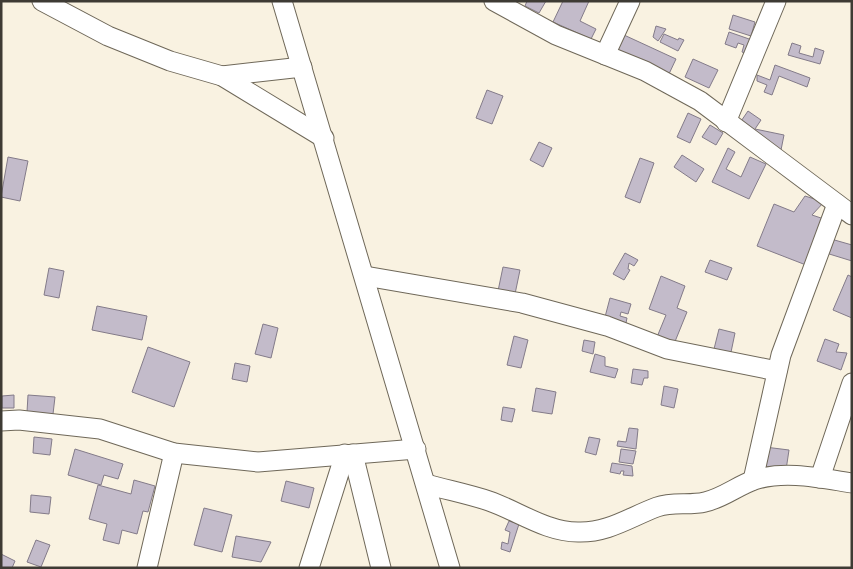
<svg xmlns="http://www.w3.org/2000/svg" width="853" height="569" font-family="'DM Sans',sans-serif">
  <rect width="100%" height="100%" fill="#f9f2e1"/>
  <g fill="#c3bbca" stroke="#837b89">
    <polygon points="527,1 546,1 539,13 525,6"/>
    <polygon points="563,1 589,1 580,21 596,29 591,39 553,22"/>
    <polygon points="733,15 755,22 751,36 729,29"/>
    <polygon points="656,26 666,29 658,41 653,37"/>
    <polygon points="729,32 752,40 747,54 742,52 744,45 738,43 736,48 725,44"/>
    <polygon points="664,34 678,40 679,38 684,40 678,51 660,42"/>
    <polygon points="624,35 676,59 668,76 616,52"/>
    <polygon points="792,43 801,46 799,53 813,57 815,48 824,51 820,64 788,55"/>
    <polygon points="693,59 718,70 709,88 685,77"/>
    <polygon points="775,65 810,78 807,87 779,76 772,95 764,92 767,85 757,81 757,75 770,80"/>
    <polygon points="487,90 503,96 492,124 476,118"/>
    <polygon points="748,111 761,120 755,129 784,135 780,155 737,127"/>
    <polygon points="688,113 701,119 690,143 677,137"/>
    <polygon points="710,125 723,133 716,145 702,137"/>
    <polygon points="539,142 552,148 543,167 530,160"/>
    <polygon points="728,148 735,152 726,169 741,177 750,157 766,164 749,199 712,182"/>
    <polygon points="682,155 704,169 696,182 674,167"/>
    <polygon points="8,157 28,161 20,201 1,197"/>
    <polygon points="640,158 654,163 640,203 625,197"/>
    <polygon points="805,196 824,202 812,215 824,219 806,265 757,246 774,204 794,212"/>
    <polygon points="831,239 852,245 852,261 826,253"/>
    <polygon points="625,253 638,260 634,266 629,263 628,269 630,270 624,280 613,274"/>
    <polygon points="710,260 732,268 727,280 705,272"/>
    <polygon points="503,267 520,270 515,294 498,291"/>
    <polygon points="49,268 64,271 59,298 44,295"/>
    <polygon points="848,275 852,277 852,318 833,310"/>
    <polygon points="661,276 685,286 677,308 687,312 674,344 657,337 666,315 649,309"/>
    <polygon points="610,298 631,304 628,314 621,312 620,316 627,318 626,323 605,317"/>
    <polygon points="97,306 147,316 142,340 92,330"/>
    <polygon points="263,324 278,328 271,358 255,354"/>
    <polygon points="719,329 735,333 730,357 713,353"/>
    <polygon points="514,336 528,340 521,368 507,365"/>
    <polygon points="825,339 839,344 836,352 847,353 841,370 817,361"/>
    <polygon points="584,340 595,342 593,354 582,351"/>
    <polygon points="148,347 190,362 174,407 132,392"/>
    <polygon points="595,354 605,357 605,366 618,369 615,378 590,372"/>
    <polygon points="235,363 250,366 247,382 232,379"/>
    <polygon points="633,369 648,371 648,378 644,378 642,385 631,383"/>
    <polygon points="664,386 678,389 674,408 661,405"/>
    <polygon points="536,388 556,392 552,414 532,411"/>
    <polygon points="14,395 14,408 2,408 2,396"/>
    <polygon points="28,395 55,397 53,414 27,412"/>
    <polygon points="503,407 515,409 512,422 501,420"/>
    <polygon points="629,428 638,429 636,449 617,446 618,441 626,442"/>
    <polygon points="34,437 52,439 50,455 33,453"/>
    <polygon points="589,437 600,439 596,455 585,452"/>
    <polygon points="765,447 789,450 786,470 762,466"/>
    <polygon points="75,449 123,464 118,479 104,475 101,485 68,475"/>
    <polygon points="621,449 636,451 633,464 619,462"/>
    <polygon points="612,463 632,466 633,476 623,475 624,471 621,471 620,474 610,472"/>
    <polygon points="134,480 155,486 148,512 143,511 137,534 122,530 119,544 103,540 107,524 89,519 98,485 131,494"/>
    <polygon points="286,481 314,488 309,508 281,501"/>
    <polygon points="31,495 51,497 49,514 30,512"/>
    <polygon points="204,508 232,515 222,552 194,545"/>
    <polygon points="509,521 519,524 510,552 501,549 502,542 508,544 510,532 505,530"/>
    <polygon points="236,536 271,542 261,562 232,557"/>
    <polygon points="36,540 50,545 41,567 27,562"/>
    <polygon points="1,554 15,561 12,568 1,568"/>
  </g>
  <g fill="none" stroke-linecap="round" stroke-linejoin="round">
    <g stroke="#6f6859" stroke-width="21">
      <g id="minor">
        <polyline points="42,1 108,36 170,61 222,76 324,138"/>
        <polyline points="282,1 450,568"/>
        <polyline points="494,1 556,35 645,71 700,101 852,215"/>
        <polyline points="605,55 630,1"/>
        <polyline points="222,76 302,67"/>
        <polyline points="726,122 776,1"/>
        <polyline points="365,276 522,303 607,326 667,349 777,371"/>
        <polyline points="1,421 19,420 100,429 174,453 258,462 416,449"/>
        <polyline points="353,454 381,568"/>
        <polyline points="820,478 852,383"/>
        <polyline points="753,480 781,355 837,204"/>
        <path d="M426 484C447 490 468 494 489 501 518 511 546 532 578 532 608 533 630 517 657 507 673 501 689 506 705 502 723 498 737 486 754 480 785 470 820 478 852 483"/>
        <polyline points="147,568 174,453"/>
        <polyline points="309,568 345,454"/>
      </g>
    </g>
    <use href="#minor" stroke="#fff" stroke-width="19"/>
  </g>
  <rect width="853" height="569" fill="none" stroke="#3e3b34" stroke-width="5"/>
</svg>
